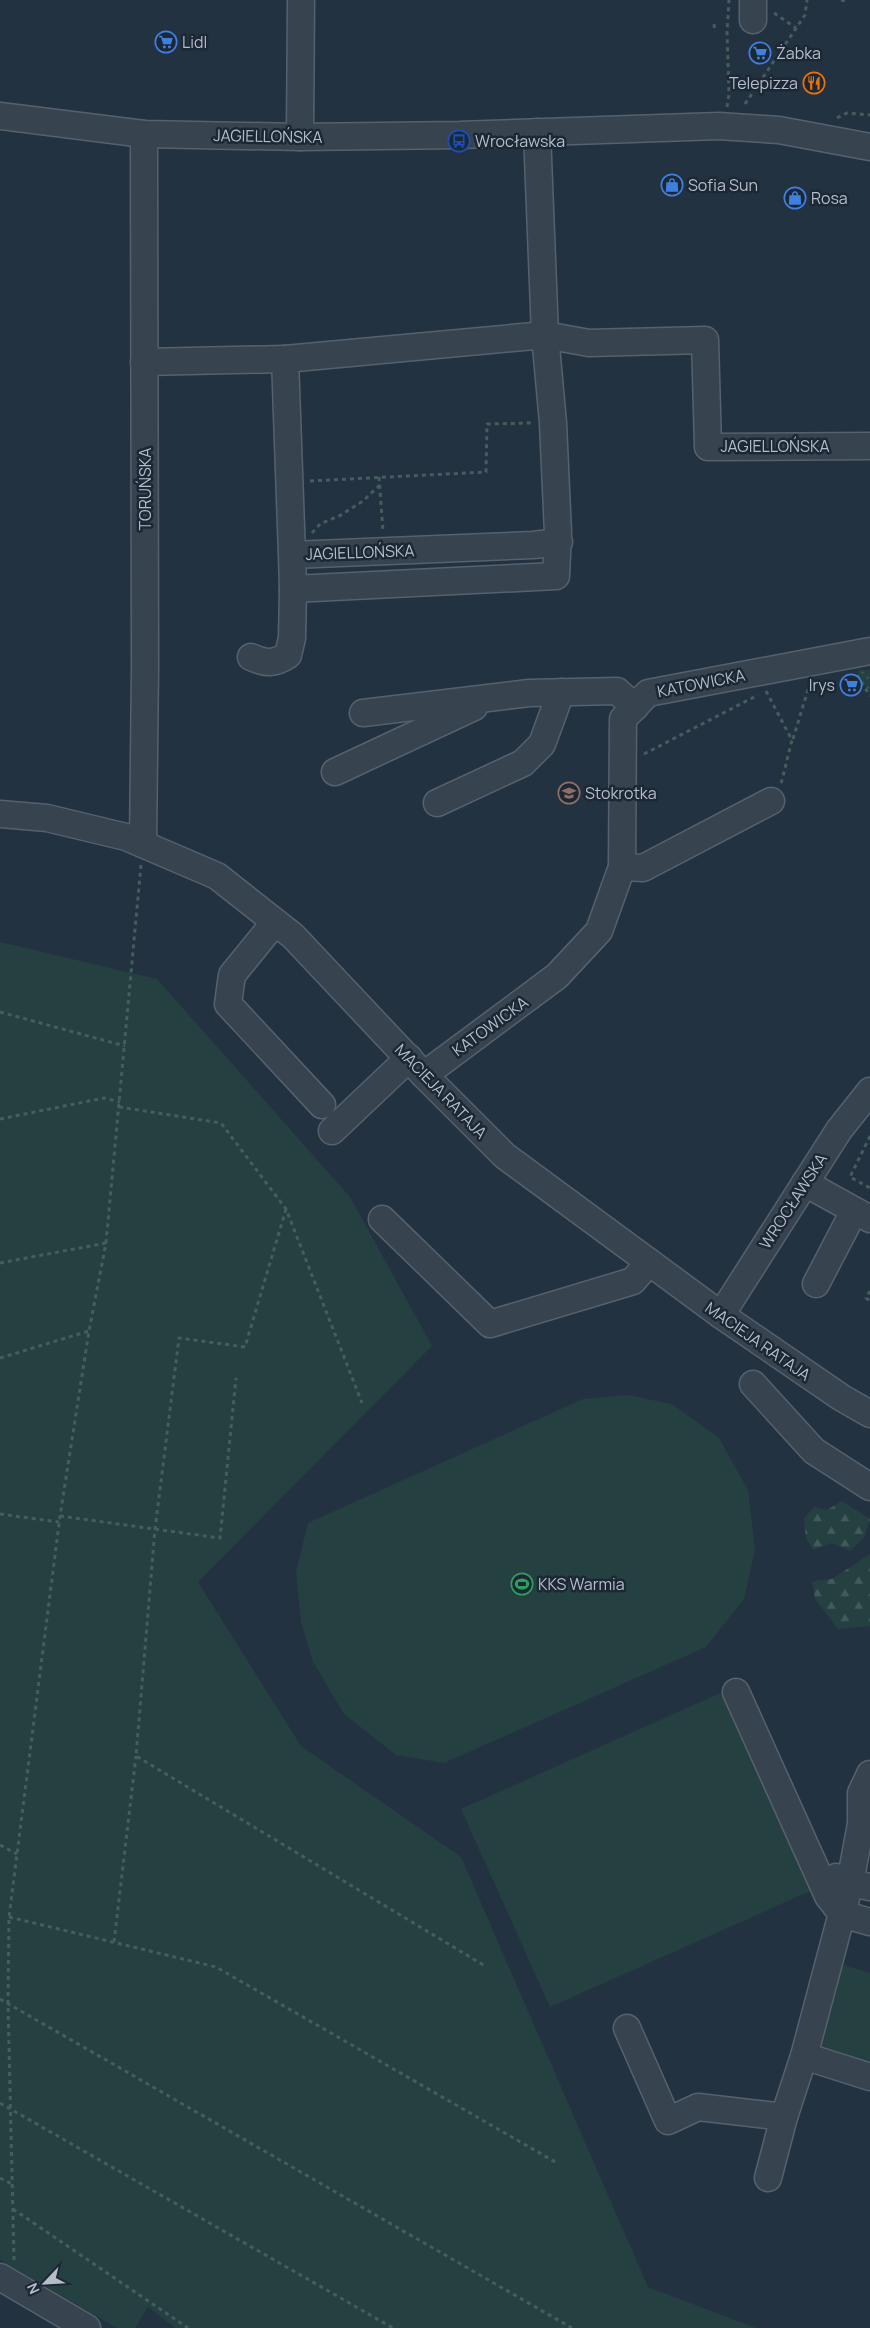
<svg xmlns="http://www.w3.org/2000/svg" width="870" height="2328" font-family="Manrope,sans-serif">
  <defs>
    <pattern id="grass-dots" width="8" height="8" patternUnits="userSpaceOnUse" patternTransform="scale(1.25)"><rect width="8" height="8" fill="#254041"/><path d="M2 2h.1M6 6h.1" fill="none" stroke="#425a5b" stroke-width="1.8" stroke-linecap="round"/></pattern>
    <pattern id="forest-firs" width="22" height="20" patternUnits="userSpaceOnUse" patternTransform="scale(1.25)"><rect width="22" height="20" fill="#254041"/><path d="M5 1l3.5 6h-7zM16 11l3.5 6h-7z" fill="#425a5b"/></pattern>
  </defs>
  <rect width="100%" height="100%" fill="#233240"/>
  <polygon fill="url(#grass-dots)" points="858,670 870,670 870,693 858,673"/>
  <g fill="url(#forest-firs)">
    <polygon points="842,1501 870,1519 864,1538 850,1551 831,1543 814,1550 806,1539 804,1518 814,1507 827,1510"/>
    <polygon points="870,1554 870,1626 838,1629 815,1599 812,1581 832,1579"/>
  </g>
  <g fill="#254041">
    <polygon points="0,942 157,979 350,1197 432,1346 198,1582 301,1746 461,1857 648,2287 756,2328 175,2328 148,2307 135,2328 117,2328 0,2260"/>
    <polygon points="627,1395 672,1404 719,1438 748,1490 755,1550 744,1599 706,1647 444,1763 396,1755 344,1714 313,1662 301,1622 296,1572 308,1523 583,1399"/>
    <polygon points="727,1690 815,1889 550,2007 461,1809"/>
    <polygon points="843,1965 870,1973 870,2067 817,2051"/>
  </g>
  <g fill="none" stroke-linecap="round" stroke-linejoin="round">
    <g stroke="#56616e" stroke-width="29">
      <g id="minor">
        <polyline points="753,20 753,0"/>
        <polyline points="0,116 144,134 300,137 460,135 719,126 779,130 870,147"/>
        <polyline points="537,132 545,335 589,343 705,340 708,447 870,446"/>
        <polyline points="300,137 301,0"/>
        <polyline points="144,362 285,359"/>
        <polyline points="292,555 293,589 556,576 558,533 553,423 545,335 285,359 292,555 533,545 559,542"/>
        <path d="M251 657C267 664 274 664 288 655L292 638 293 589"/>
        <polyline points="363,713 529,693 617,691 635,707"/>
        <polyline points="335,772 474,707"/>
        <polyline points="437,803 523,763 542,744 561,692"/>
        <polyline points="0,814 47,818 126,837 217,876 293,936 424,1075 505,1156 721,1315 842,1398 870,1414"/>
        <polyline points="143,844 145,668 144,134"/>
        <polyline points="622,867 643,868 771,801"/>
        <polyline points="275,922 232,975 228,1004 322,1105"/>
        <polyline points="424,1075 557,976 599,931 622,867 623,719 648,693 870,651"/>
        <polyline points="332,1131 409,1058"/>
        <polyline points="805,1183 870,1219"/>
        <polyline points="382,1219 490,1324 633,1281 649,1262"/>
        <polyline points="816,1284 854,1211"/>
        <polyline points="721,1315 839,1130 870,1091"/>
        <polyline points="753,1384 814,1451 870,1487"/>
        <polyline points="736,1692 828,1896 842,1914 870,1922"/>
        <polyline points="870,1774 861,1793 861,1824 870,1827"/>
        <polyline points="836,1877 850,1883 861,1824"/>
        <polyline points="627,2028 668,2121 698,2107 784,2117"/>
        <polyline points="804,2056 870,2077"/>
        <polyline points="768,2178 784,2117 804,2056 850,1883 870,1887"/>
        <polyline points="0,2277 87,2328"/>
      </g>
    </g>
    <g stroke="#445d5e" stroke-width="3" stroke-dasharray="4 4" stroke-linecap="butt">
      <polyline points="841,0 847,1"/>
      <polyline points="774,13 796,28"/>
      <polyline points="714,24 715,32"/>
      <polyline points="745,104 805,15 807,0"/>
      <polyline points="727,107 729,94 727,32 729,0"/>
      <polyline points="837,118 847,113 870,115"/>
      <polyline points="379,477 383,531"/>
      <polyline points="310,481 486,472 487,424 532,423"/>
      <polyline points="312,533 320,524 341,515 363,501 380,485"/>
      <polyline points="857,675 870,696"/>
      <polyline points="766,691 792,740 781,784"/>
      <polyline points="793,739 810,683"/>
      <polyline points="644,754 758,695"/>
      <polyline points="0,1012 125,1046"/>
      <polyline points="119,1107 221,1123 286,1209 362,1403"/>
      <polyline points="0,1119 104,1098 120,1102"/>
      <polyline points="870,1136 850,1177 870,1188"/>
      <polyline points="286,1209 245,1347 179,1338 155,1529 136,1756 485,1966"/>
      <polyline points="0,1263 106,1243"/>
      <polyline points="870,1291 866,1298 870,1301"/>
      <polyline points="0,1358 89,1331"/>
      <polyline points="0,1514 59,1522"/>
      <polyline points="60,1516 220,1538 236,1378"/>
      <polyline points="0,1845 17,1854"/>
      <polyline points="9,1917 216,1967 557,2163"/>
      <polyline points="114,1942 136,1756"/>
      <polyline points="0,1999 572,2328"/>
      <polyline points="0,2103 393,2328"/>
      <polyline points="0,2178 12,2184"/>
      <polyline points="13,2209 188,2328"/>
      <polyline points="14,2260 8,2003 9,1917 60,1516 89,1331 106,1243 141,865"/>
    </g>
    <use href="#minor" stroke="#384350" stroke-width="26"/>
  </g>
  <defs>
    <g id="supermarket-ring" transform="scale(1.125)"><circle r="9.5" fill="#1d2835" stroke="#3f7fe0" stroke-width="1.5"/><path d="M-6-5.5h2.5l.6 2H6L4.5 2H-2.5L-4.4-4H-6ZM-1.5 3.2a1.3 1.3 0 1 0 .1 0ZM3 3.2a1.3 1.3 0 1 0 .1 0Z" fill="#3f7fe0"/></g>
    <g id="restaurant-ring" transform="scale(1.125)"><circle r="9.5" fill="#1d2835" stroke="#e8710a" stroke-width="1.5"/><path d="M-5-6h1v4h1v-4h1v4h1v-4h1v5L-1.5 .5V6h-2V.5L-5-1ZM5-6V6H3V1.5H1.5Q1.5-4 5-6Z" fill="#e8710a"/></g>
    <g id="bus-ring" transform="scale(1.125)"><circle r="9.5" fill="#1d2835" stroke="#1a4fb4" stroke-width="1.5"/><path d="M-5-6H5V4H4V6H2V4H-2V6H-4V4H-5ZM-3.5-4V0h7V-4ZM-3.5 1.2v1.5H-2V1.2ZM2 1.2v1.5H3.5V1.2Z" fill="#1a4fb4"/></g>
    <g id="shop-ring" transform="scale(1.125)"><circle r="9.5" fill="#1d2835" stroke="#3f7fe0" stroke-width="1.5"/><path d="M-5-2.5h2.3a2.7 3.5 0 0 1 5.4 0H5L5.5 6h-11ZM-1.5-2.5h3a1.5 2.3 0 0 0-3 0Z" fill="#3f7fe0"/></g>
    <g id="school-ring" transform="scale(1.125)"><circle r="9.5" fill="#1d2835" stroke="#8d6e63" stroke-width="1.5"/><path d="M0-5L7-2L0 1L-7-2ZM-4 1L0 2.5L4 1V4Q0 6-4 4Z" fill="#8d6e63"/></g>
    <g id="stadium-ring" transform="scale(1.125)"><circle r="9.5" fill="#1d2835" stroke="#2e9e5b" stroke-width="1.5"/><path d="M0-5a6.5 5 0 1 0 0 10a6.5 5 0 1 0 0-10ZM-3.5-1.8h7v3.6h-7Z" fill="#2e9e5b"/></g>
  </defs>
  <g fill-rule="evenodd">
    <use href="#supermarket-ring" x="166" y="42"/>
    <use href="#supermarket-ring" x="760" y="53"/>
    <use href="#restaurant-ring" x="814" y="83"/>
    <use href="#bus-ring" x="459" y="141"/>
    <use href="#shop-ring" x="672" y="185"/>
    <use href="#shop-ring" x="795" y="198"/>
    <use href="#supermarket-ring" x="851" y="685"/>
    <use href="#school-ring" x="569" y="793"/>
    <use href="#stadium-ring" x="522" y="1584"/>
  </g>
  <g text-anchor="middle" stroke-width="5" stroke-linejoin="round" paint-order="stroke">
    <g font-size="16" fill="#b4becb" stroke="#1d2835" text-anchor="start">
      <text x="182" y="48">Lidl</text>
      <text x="776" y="59">Żabka</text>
      <text x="798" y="89" text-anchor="end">Telepizza</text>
      <text x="475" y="147">Wrocławska</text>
      <text x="688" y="191">Sofia Sun</text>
      <text x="811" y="204">Rosa</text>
      <text x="835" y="691" text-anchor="end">Irys</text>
      <text x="585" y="799">Stokrotka</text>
      <text x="538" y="1590">KKS Warmia</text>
    </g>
    <g font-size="16" fill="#b4becb" stroke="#1d2835">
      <text transform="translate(268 136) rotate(1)" y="6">JAGIELLOŃSKA</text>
      <text x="775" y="452">JAGIELLOŃSKA</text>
      <text transform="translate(145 489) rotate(-90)" y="6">TORUŃSKA</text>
      <text transform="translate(360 552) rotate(-2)" y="6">JAGIELLOŃSKA</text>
      <text transform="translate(701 683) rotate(-11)" y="6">KATOWICKA</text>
      <text transform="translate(490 1026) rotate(-36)" y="6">KATOWICKA</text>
      <text transform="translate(441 1091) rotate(46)" y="6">MACIEJA RATAJA</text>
      <text transform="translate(793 1201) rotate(-57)" y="6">WROCŁAWSKA</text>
      <text transform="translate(758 1341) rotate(35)" y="6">MACIEJA RATAJA</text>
    </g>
  </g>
  <g transform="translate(45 2283) rotate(245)" stroke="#1d2835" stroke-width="4" paint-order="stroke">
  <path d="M0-4L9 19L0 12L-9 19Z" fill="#b4becb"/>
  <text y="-8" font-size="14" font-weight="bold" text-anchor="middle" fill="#b4becb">N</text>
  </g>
</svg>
